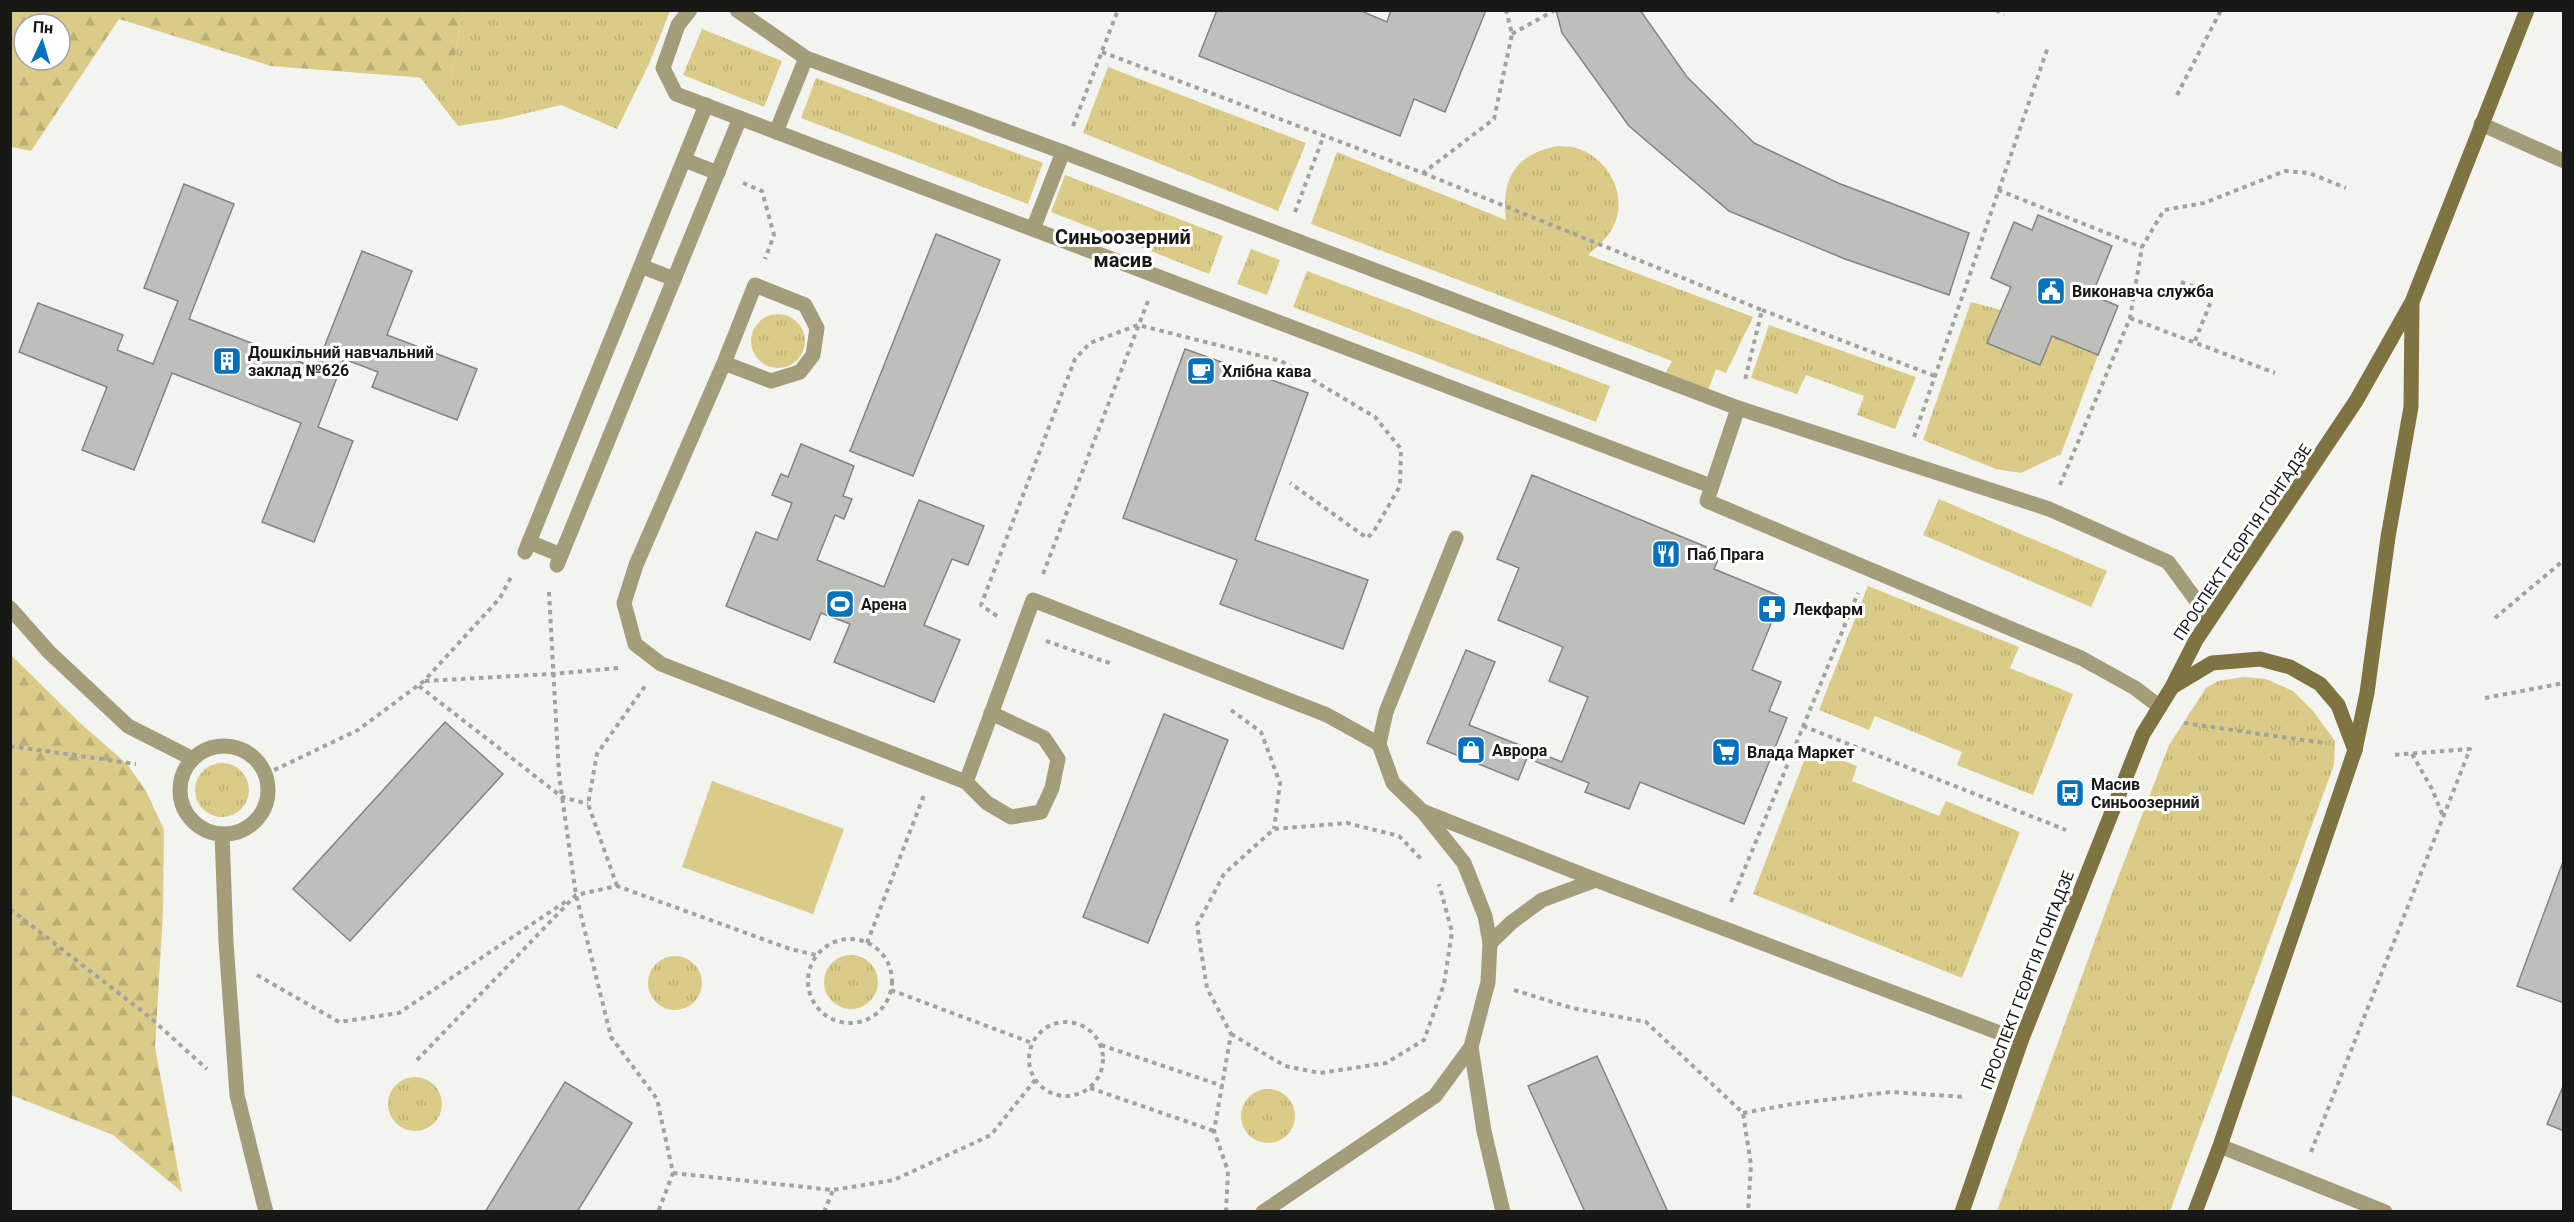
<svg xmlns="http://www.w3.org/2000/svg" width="2574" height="1222" font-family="Roboto,sans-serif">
  <defs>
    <pattern id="grass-tufts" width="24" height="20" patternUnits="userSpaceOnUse" patternTransform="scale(1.5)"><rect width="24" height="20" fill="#dacc88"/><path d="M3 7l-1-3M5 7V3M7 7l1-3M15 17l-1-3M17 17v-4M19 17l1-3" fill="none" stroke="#baae75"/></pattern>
    <pattern id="forest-firs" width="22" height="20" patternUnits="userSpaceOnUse" patternTransform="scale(1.5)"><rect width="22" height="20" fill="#dacc88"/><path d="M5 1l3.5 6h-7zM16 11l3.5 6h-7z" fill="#baae75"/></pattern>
  </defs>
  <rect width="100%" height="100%" fill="#f3f3ef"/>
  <g fill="url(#grass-tufts)">
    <polygon points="463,11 670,11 649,64 617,129 561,105 503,119 458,126 420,77 451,79"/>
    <polygon points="702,29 782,61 764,107 683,75"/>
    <polygon points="1108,67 1306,143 1278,211 1083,133"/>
    <polygon points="816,78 1043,163 1028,204 801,118"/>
    <path d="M1558 146C1564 147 1571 146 1576 148 1609 158 1629 196 1613 227 1607 239 1597 246 1588 255L1753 317 1726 373 1716 369 1708 390 1665 374 1672 361 1311 224 1337 152 1506 220C1501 179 1515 154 1558 146Z"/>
    <polygon points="1065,175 1223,236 1209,274 1051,212"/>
    <polygon points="1251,249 1280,260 1267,295 1237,284"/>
    <polygon points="1307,271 1610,386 1596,422 1293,307"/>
    <polygon points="1971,302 2001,310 1987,343 2039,365 2052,336 2098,355 2061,454 2021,473 1996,469 1923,440"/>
    <circle cx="778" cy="341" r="27"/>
    <polygon points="1769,325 1916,377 1895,429 1857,415 1864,396 1806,375 1797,394 1751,378"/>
    <polygon points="1939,499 2107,571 2091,607 1923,535"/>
    <polygon points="1868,586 2019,647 2010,668 2073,694 2033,795 1957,765 1962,752 1875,716 1869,730 1819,710"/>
    <polygon points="2243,677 2266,679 2293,691 2313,711 2335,741 2334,765 2170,1211 1997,1211 2111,896 2169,745 2206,688 2218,681"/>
    <polygon points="1809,748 1857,766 1852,781 1939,816 1946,801 2020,832 1962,978 1753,894"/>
    <circle cx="222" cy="790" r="27"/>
    <circle cx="851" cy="982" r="27"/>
    <circle cx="675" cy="983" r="27"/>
    <circle cx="415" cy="1104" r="27"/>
    <circle cx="1268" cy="1116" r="27"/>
  </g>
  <g fill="url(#forest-firs)" fill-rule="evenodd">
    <path d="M11 10H463V11L451 80 271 66 119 19 31 151 11 147ZM24 24H60V60H24Z"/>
    <polygon points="10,654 79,722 127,764 146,791 164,830 163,912 155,1047 182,1192 113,1135 11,1095"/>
  </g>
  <polygon fill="#dacc88" points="712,781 844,829 813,914 682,867"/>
  <g fill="#bebebb" stroke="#858482" stroke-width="1.5">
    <polygon points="1217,10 1359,10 1387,22 1391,10 1486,10 1445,112 1414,99 1400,136 1199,56"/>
    <polygon points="1556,10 1640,10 1687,77 1754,143 1838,183 1969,233 1949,295 1845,259 1729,211 1629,126 1562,33"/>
    <polygon points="184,184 234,204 189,319 316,368 362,251 412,271 387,335 477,369 457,420 372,387 378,372 344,359 318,427 353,441 314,542 262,522 301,423 172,373 134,470 82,450 107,387 19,352 38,303 123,335 117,350 153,364 178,301 144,288"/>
    <polygon points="2038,215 2112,246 2092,295 2118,306 2098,355 2052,336 2040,365 1987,343 2011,287 1991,278 2014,222 2032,230"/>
    <polygon points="936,234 1000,260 913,476 850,451"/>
    <polygon points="1185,349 1308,393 1255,540 1368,580 1343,649 1220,604 1237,560 1123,518"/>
    <polygon points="801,444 854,466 843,496 852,499 844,519 835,515 817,560 884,587 919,500 984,526 968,565 952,559 924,625 960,640 934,702 834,662 850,624 821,613 810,640 726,606 756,532 777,540 792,503 772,495 781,474 788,477"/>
    <polygon points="1532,475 1721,553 1714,569 1782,597 1752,670 1781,682 1769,711 1787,718 1744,824 1640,782 1629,809 1585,792 1589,783 1527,758 1518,780 1427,743 1466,650 1495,662 1469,725 1562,762 1588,697 1549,681 1563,647 1498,620 1519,568 1497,559"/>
    <polygon points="1164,714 1228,740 1148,943 1083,917"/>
    <polygon points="445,722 503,774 350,941 293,889"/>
    <polygon points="2564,859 2564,1003 2517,986"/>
    <polygon points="1597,1056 1668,1212 1585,1212 1528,1086"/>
    <polygon points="565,1082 632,1123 577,1212 485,1212"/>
    <polygon points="2564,1084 2564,1131 2547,1124"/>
  </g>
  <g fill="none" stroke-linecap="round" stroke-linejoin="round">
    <g stroke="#a2a29f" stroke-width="4" stroke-dasharray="4.5 4.5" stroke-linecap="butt">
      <polyline points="1996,10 2004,15"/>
      <polyline points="1512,34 1555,10"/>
      <polyline points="1102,52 1423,173 1494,119 1512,34 1506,10"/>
      <polyline points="2177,95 2221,10"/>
      <polyline points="1073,126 1118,10"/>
      <polyline points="1423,173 1762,310 1745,380"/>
      <polyline points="743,183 762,191 774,235 765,259"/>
      <polyline points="1998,190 2142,247"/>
      <polyline points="1295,212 1324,135"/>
      <polyline points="2181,282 2214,294 2194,343"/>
      <polyline points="1762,310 1935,376"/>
      <polyline points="2130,318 2275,373"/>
      <polyline points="1914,437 2048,47"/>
      <polyline points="2060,485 2130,318 2142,247 2164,210 2204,203 2285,171 2309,173 2346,188"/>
      <polyline points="1043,574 1148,301"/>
      <polyline points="549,592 559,775 576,895 611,1037 657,1099 673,1173 658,1212"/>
      <polyline points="997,616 981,605 1075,359 1090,343 1138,325 1281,361 1375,417 1401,449 1400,486 1374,531 1367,538 1290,483"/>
      <polyline points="2495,618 2564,560"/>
      <polyline points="1046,641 1112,664"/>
      <polyline points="425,681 552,674 618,668"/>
      <polyline points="419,686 562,797 588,804"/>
      <polyline points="2485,698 2564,683"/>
      <polyline points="1231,710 1261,732 1280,783 1274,829"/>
      <polyline points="2184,723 2324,743"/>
      <polyline points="1803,726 2066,830"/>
      <polyline points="10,746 136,764"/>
      <polyline points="2412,754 2432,789 2443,816"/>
      <polyline points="266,774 358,730 424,681 500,598 511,577"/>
      <polyline points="617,886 588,804 597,754 645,686"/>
      <polyline points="1731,902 1858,593"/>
      <polyline points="10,909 147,1015 207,1069"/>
      <circle cx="850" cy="981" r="42"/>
      <polyline points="867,943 924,795"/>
      <polyline points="257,975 339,1022 399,1013 568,900"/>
      <polyline points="891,990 1032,1043"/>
      <polyline points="1514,990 1572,1008 1646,1022 1743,1113 1751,1165 1748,1212"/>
      <circle cx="1066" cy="1059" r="37"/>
      <polyline points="1231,1034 1285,1066 1320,1073 1386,1063 1424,1040 1444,984 1452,932 1439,884"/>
      <polyline points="1101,1045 1223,1086"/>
      <polyline points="417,1060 576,895 617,886 790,949 816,955"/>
      <polyline points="1090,1088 1214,1131"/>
      <polyline points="1743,1113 1792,1104 1891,1092 1965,1097"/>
      <polyline points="2311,1152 2470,749 2392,755"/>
      <polyline points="673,1173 833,1190 894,1180 991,1135 1035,1080"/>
      <polyline points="824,1212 833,1190"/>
      <polyline points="1226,1212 1228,1171 1214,1131 1231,1034 1207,988 1197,925 1224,874 1274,829 1347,823 1399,836 1421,859"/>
    </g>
    <g stroke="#a49d7c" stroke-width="15">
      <polyline points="2481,124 2564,161"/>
      <polyline points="724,363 771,381 800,372 813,355 817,328 805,305 755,285 724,363 636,565 624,603 635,644 661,664 966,782 1033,600 1327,715 1379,744"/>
      <polyline points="1456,538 1386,712 1379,744 1393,783 1422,811 1596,880 2021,1041"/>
      <polyline points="10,608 49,652 128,726 193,759"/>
      <circle cx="224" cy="790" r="44"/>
      <polyline points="966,782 987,803 1011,817 1041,812 1052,788 1058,759 1044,738 991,713"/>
      <polyline points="222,834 226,942 237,1095 266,1212"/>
      <polyline points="1490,943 1512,922 1542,900 1596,880"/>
      <polyline points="1471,1047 1484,1131 1503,1212"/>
      <polyline points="2220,1146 2385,1212"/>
      <polyline points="1263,1212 1435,1096 1471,1047 1488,982 1490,943 1485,916 1464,863 1424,813"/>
    </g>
    <g stroke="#a49d7c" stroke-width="15">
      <polyline points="690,10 678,25 663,68 676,94 1711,486"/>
      <polyline points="737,10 806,58 1063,152 1738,408 2049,509 2168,562 2210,619"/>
      <polyline points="776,132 806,58"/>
      <polyline points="684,160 718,173"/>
      <polyline points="1033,229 1063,152"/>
      <polyline points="641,266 674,279"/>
      <polyline points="1738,408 1707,501 2081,658 2135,688 2160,707"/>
      <polyline points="529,542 561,555"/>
      <polyline points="525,552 706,105"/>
      <polyline points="557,565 740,118"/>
    </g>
    <g stroke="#7f7441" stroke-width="15">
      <polyline points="2172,687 2212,663 2260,659 2290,667 2320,684 2338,705 2355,750"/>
      <polyline points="1962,1212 2021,1041 2143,734 2172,687 2196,640 2356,401 2412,302 2527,10"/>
      <polyline points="2195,1212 2220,1146 2355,750 2367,693 2388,537 2411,407 2412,305"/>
    </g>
  </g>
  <defs>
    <g id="civic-square" transform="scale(1.5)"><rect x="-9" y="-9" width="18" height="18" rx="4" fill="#0371bc" stroke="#fff"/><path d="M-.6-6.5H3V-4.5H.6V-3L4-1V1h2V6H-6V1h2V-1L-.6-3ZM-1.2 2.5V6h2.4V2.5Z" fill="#fff"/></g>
    <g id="building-square" transform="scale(1.5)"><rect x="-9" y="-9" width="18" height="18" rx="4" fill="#0371bc" stroke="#fff"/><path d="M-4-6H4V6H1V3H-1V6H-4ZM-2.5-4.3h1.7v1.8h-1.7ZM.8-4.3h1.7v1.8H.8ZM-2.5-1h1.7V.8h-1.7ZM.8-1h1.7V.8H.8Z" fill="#fff"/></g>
    <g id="cafe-square" transform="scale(1.5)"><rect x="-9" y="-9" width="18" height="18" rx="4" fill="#0371bc" stroke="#fff"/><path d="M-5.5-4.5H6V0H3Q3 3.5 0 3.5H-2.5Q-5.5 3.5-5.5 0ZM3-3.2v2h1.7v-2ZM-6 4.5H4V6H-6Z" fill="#fff"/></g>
    <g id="restaurant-square" transform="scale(1.5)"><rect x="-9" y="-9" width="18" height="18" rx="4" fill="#0371bc" stroke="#fff"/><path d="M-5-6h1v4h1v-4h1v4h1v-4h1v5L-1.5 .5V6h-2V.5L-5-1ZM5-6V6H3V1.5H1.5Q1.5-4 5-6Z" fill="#fff"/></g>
    <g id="stadium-square" transform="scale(1.5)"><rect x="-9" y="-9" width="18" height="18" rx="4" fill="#0371bc" stroke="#fff"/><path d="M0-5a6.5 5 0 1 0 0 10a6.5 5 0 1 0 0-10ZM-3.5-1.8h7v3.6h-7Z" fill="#fff"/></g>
    <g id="pharmacy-square" transform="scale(1.5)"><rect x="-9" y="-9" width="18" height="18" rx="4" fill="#0371bc" stroke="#fff"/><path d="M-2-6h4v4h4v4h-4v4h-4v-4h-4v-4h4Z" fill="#fff"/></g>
    <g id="shop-square" transform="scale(1.5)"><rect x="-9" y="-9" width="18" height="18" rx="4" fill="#0371bc" stroke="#fff"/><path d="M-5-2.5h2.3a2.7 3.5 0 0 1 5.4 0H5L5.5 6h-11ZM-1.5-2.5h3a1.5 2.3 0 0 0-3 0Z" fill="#fff"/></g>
    <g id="supermarket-square" transform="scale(1.5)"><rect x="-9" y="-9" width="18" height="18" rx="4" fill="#0371bc" stroke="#fff"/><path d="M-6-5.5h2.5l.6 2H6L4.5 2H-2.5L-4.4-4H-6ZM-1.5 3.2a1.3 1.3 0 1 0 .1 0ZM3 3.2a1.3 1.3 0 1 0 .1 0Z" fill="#fff"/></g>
    <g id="bus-square" transform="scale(1.5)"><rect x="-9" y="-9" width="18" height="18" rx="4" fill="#0371bc" stroke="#fff"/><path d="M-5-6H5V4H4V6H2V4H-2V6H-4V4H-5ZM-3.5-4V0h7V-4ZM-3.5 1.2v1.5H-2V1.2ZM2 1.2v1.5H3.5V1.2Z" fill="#fff"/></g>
  </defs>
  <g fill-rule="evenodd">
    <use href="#civic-square" x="2051" y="291"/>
    <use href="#building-square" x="227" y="361"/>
    <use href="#cafe-square" x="1201" y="371"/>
    <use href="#restaurant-square" x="1666" y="554"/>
    <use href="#stadium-square" x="840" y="604"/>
    <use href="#pharmacy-square" x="1772" y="609"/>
    <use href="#shop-square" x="1471" y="750"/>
    <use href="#supermarket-square" x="1726" y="752"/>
    <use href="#bus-square" x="2070" y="793"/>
  </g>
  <g text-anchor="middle" stroke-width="6" stroke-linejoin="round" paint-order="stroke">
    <g font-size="16" font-weight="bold" fill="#181817" stroke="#fff" text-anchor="start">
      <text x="2072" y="297">Виконавча служба</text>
      <text x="248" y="358">Дошкільний навчальний<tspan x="248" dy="18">заклад №626</tspan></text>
      <text x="1222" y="377">Хлібна кава</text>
      <text x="1687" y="560">Паб Прага</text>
      <text x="861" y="610">Арена</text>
      <text x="1793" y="615">Лекфарм</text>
      <text x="1492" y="756">Аврора</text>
      <text x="1747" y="758">Влада Маркет</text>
      <text x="2091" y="790">Масив<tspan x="2091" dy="18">Синьоозерний</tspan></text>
    </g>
    <g font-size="16" fill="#181817" stroke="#fff">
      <text transform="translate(2242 542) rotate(-56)" y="6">ПРОСПЕКТ ГЕОРГІЯ ГОНГАДЗЕ</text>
      <text transform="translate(2027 980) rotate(-69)" y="6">ПРОСПЕКТ ГЕОРГІЯ ГОНГАДЗЕ</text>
    </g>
    <g font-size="20" font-weight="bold" fill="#181817" stroke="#fff">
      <text x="1123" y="244">Синьоозерний<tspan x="1123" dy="23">масив</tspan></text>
    </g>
  </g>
  <rect width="2574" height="1222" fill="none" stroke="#181817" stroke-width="24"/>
  <g transform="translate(42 42) rotate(4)"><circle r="28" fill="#ffffff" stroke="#a3a3a2" stroke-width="1.5"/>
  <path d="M0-4.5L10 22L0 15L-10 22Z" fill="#0371bc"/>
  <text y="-9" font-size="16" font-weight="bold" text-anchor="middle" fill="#181817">Пн</text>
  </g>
</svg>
